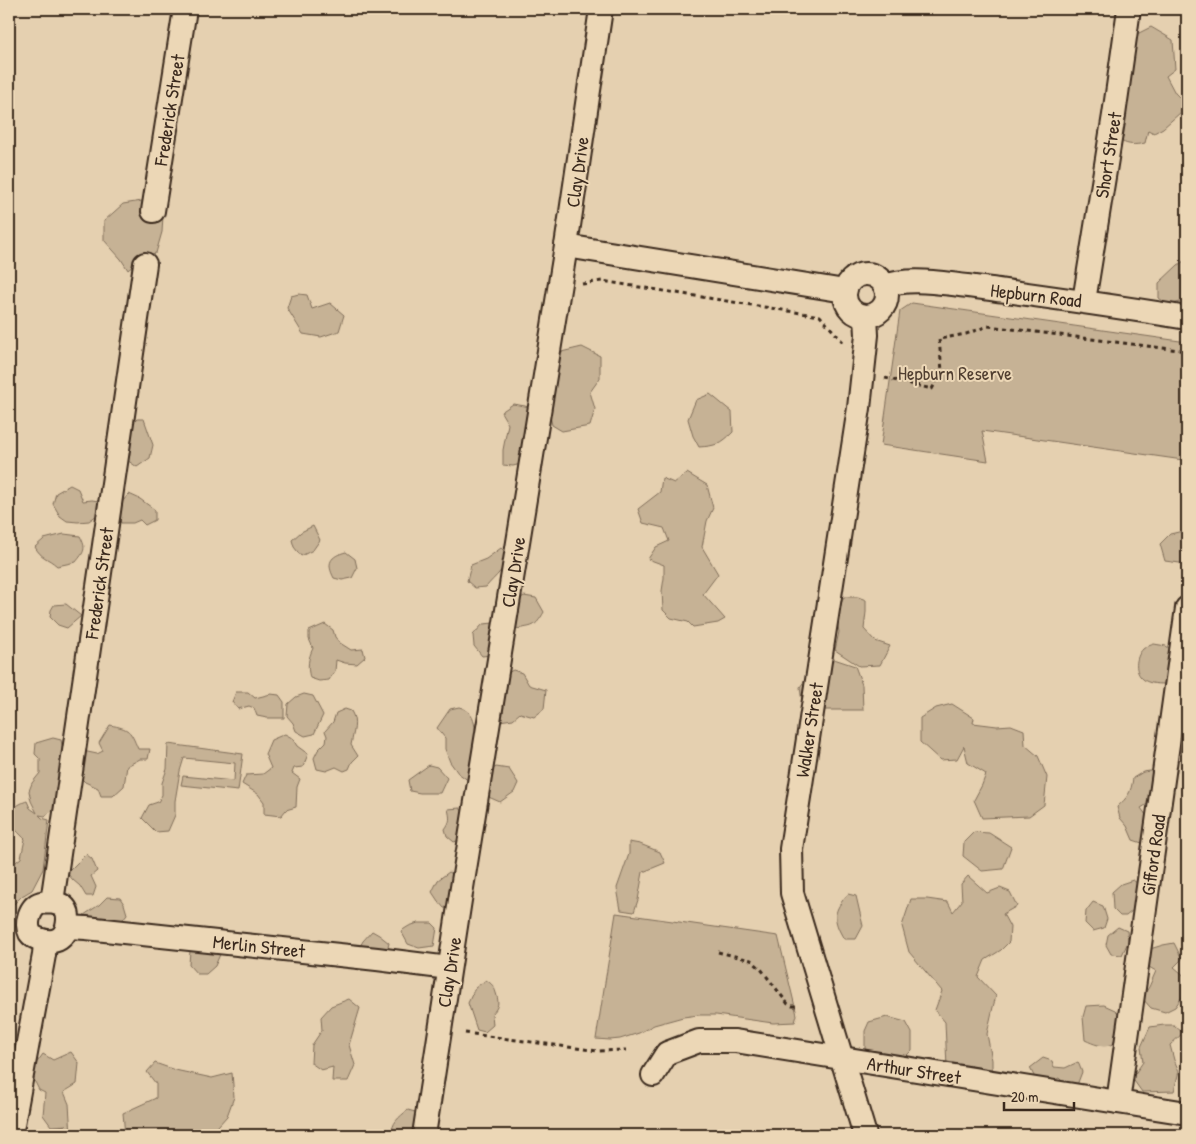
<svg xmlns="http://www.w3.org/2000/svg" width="1196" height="1144" font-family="'Patrick Hand',sans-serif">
  <rect width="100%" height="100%" fill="#e5d0b0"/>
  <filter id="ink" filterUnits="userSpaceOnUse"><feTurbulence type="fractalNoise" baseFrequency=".02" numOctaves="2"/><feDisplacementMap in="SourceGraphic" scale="10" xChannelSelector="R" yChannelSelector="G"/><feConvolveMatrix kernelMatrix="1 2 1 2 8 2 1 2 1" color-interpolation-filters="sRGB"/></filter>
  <g filter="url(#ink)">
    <g fill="#c6b295" stroke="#806e5a">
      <path d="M1151 27 1173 40 1175 69 1166 76 1175 93 1184 102 1180 113 1163 128 1154 133 1148 130 1145 143C1124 148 1119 140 1105 127L1135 35Z"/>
      <polygon points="142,201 163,216 162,232 156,253 146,255 128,270 121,259 104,240 104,221 123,204"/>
      <polygon points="1187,259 1187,302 1180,302 1168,305 1159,298 1159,283 1178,265"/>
      <polygon points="299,294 307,295 312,309 330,303 344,315 339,331 321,337 303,334 287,308 291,296"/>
      <polygon points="912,303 1187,342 1187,433 1183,460 982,431 988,461 881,445 900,311"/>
      <polygon points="582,347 600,356 600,378 590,392 595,409 590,426 562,431 552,425 546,399 557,353"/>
      <path d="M710 394 732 412 733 432C721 444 716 446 699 447L693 436 688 419 696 400Z"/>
      <polygon points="513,404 525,406 540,412 521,464 513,466 503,465 503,450 508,424 501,412"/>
      <polygon points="137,419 144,419 153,445 150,458 137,467 124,458 126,431"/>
      <polygon points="687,473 707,485 713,508 707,521 702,547 718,574 703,594 725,619 718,623 693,627 688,622 671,618 663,610 662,591 664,578 664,565 648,559 656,547 669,541 664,528 643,523 638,509 660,492 662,478 674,483"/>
      <polygon points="70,485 78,489 83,501 92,500 99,501 97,515 89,521 78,522 67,521 60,516 53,504 56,493"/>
      <path d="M129 494 140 499 155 510V520L145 525 140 520 133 523H121C116 509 119 505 129 494Z"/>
      <polygon points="313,526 320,540 313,550 301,556 294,547 292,540 301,532"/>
      <polygon points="1183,531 1187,535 1187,564 1165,561 1160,544 1170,534"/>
      <path d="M64 534 80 536C87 549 84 552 76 562L57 566C47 557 42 559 35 547L44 539Z"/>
      <path d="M501 548 507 553C507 569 495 576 486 587L475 588 467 581 471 565 486 559Z"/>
      <path d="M346 552 355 559 357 568 352 578 342 580 334 578C326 563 330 556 346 552Z"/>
      <path d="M524 596 536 598 544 612C535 628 533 626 516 629L510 615 515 602Z"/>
      <polygon points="844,597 858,597 866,600 866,612 864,629 875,641 890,646 880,665 859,666 835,650 839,632 836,615"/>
      <polygon points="66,604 81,616 67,628 58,625 50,617 51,610 54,605"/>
      <polygon points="494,623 492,655 482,656 474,646 473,635 483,624"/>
      <path d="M325 624 333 630 335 637 340 643 351 650 363 649 365 657 357 664 345 663 336 660 335 671 329 680 319 681 310 678C307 666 308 659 313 648L309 639V631Z"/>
      <path d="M1154 644 1166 646 1180 656 1167 684C1160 684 1148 684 1143 679 1134 672 1135 657 1143 649 1145 647 1151 645 1154 644Z"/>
      <polygon points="831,658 855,666 862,685 863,710 803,710 800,687 814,668"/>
      <polygon points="513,670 522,673 529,685 546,690 544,709 534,717 520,713 513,719 499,721 500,677"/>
      <polygon points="236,692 248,692 255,698 271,694 279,695 284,702 284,718 267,718 257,716 254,708 249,706 238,709 232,702"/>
      <polygon points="304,694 313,696 323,715 314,734 305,736 296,731 293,723 287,716 288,704 296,697"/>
      <polygon points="952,704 974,718 973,723 997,726 1011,725 1024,730 1025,745 1038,756 1047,777 1044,805 1029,816 982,818 974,800 982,785 986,774 968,763 964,746 957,759 940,760 920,742 920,718 936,708"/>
      <path d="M459 707C477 711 477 733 473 747L479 753 469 781 458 773 450 762 445 749V738L437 728 450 709Z"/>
      <path d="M345 709 351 711C358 722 353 733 351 745L358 756 352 762 349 769 344 771 336 767 326 771 317 769 314 758 318 750 326 742 327 736 325 731 333 722 336 713Z"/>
      <path d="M110 725C130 729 130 730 138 749H150L148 759H140L127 766 124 786 113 796H101L98 788 85 782 74 771 83 751 97 754 103 751 99 743Z"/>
      <polygon points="285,734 292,738 297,746 308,754 303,767 294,768 292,773 300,779 297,787 296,807 286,810 281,816 264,814 264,802 258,794 242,784 246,775 263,774 271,768 265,754 271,740"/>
      <path d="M53 738 61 740 63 751 61 761 72 778 54 809 45 816 39 815 42 818 49 820 43 869 32 890 22 896 14 904 9 903V867L21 858 25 839C21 835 10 825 9 820 6 811 20 803 27 801L30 808 37 813 31 801 29 791 32 783 40 773V759L35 754 36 743Z"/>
      <polygon points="168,744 243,754 238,791 181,785 183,776 234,781 235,763 184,758 180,771 175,801 175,815 168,831 156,832 142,818 149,805 158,802 162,795 162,783 167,769"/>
      <polygon points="429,765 437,767 447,778 440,793 420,793 410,791 408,780"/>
      <polygon points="496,767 509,769 518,783 514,792 500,802 484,795 484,775"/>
      <path d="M1150 771 1161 773 1154 800 1141 808 1149 819V834L1142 843 1133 840 1127 826 1120 818 1117 807C1128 797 1131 793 1133 778L1143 772Z"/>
      <path d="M460 808 465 815 462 839 454 842 447 836 445 829C451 821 450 818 448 809Z"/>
      <polygon points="974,832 989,833 1011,847 1003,869 982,871 963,856 964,842"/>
      <polygon points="629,842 640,844 660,852 665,863 643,872 638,900 634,912 621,910 617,888 629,854"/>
      <polygon points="86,854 92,859 97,871 91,876 96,887 93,896 86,896 80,886 73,880 67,873"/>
      <polygon points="449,872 460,878 451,908 444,908 438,901 432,892 438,880"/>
      <polygon points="968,876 987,893 1000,888 1010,892 1017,906 1003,914 1010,927 1009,942 1001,950 985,960 978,977 996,996 993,1007 987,1034 992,1060 992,1078 947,1068 945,1022 935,1010 942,991 909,952 902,926 911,899 927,899 948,902 953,912 962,901 961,884"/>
      <polygon points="1133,880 1142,887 1138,907 1133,910 1126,916 1120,916 1113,909 1112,892 1121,884"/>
      <path d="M848 894 856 896 863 926 856 939H844C832 919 833 911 848 894Z"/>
      <polygon points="107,897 120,898 124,904 127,914 123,919 118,933 89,931 84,915 99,905"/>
      <polygon points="1093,902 1103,906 1107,919 1104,928 1093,931 1085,923 1086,911"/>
      <polygon points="616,913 778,936 797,1015 795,1022 773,1023 716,1015 699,1015 683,1017 654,1025 639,1033 620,1039 610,1040 596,1039"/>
      <polygon points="418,923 432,923 437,928 434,946 419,948 408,944 401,931 409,926"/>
      <polygon points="1118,927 1127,931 1128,942 1122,955 1111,954 1106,945 1108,935"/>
      <polygon points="372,931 379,935 389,943 387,952 359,948 363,941"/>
      <polygon points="1174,943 1182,959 1174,967 1187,978 1187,990 1175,1007 1165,1012 1151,1008 1142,998 1149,987 1156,971 1149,967 1150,949 1163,945"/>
      <polygon points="190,950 221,952 215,966 206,974 197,974 189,965"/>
      <path d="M486 980C492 984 494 986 496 993 499 1002 499 1007 492 1014L493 1025 485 1032 477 1030 468 1003 475 988Z"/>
      <polygon points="349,999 360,1008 349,1045 355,1065 348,1081 332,1081 333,1067 321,1070 311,1063 312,1045 322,1030 321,1017 331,1006"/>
      <path d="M1104 1005 1115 1010 1125 1019 1127 1037C1109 1047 1104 1049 1085 1040L1083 1017 1086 1006Z"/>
      <polygon points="887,1017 906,1022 912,1033 912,1050 900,1062 881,1059 865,1049 865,1031 869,1022"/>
      <polygon points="1164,1025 1174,1025 1183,1033 1170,1045 1174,1060 1179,1071 1174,1091 1142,1092 1132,1078 1143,1062 1141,1047 1150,1027"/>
      <polygon points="71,1052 79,1063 77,1084 64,1092 69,1104 71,1135 40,1135 40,1134 66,1125 51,1126 43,1115 45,1093 39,1090 30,1072 43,1054 53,1060"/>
      <polygon points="1043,1058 1052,1061 1054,1067 1065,1068 1078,1062 1082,1072 1077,1085 1067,1086 1059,1078 1047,1083 1036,1080 1030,1068"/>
      <polygon points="155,1063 175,1070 212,1078 232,1073 234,1097 227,1116 210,1135 125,1135 123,1113 156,1098 156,1084 147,1072"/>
      <path d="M408 1110 422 1114 431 1135H392C391 1123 399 1117 408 1110Z"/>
    </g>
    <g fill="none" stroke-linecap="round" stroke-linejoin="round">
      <g stroke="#3b2a1e" stroke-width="26">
        <g id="minor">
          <polyline points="153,211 185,9"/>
          <polyline points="566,246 845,291"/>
          <circle cx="866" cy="295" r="21"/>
          <path d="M885 286C912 275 961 286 991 289 1056 298 1122 307 1187 318"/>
          <polyline points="1084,301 1114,115 1129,9"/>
          <polyline points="52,902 145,264"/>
          <path d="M52 902C56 904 61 904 63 906 68 910 68 915 68 920 67 938 56 945 39 939 36 938 32 936 30 933 25 923 30 906 41 903 44 902 49 903 52 902Z"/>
          <polyline points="68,927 86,928 377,959 449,968"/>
          <polyline points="653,1075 667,1053 699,1041 735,1041 1187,1113"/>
          <polyline points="1118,1102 1187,608"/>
          <polyline points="11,1135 44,955 45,941"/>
          <polyline points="424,1135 460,900 566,246 601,9"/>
          <polyline points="865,1135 792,893 791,849 859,408 867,335 866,317"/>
        </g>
      </g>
      <g stroke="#3b2a1e" stroke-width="3" stroke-dasharray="4 4" stroke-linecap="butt">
        <polyline points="582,284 602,281 820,316 843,342"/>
        <polyline points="885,378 932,389 942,371 939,339 966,334 988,326 1187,351"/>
        <polyline points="718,952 751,960 761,969 788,1004 792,1006 798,1006"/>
        <polyline points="465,1033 598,1051 626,1050"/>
      </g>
      <use href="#minor" stroke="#ecd7b6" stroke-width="22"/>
    </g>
  </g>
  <g text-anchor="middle" stroke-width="4" stroke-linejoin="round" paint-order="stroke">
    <g font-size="19" fill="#3b2a1e" stroke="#ecd7b6">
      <text transform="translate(169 110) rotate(-81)" y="7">Frederick Street</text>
      <text transform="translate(1108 155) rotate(-81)" y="7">Short Street</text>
      <text transform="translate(577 172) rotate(-82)" y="7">Clay Drive</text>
      <text transform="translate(1036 295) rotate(7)" y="7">Hepburn Road</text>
      <text transform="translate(513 572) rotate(-81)" y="7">Clay Drive</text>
      <text transform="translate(99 583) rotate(-82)" y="7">Frederick Street</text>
      <text transform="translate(809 730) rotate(-81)" y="7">Walker Street</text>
      <text transform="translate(1153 855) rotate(-82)" y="7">Gifford Road</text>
      <text transform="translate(259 946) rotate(6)" y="7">Merlin Street</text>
      <text transform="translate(449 972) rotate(-81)" y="7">Clay Drive</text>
      <text transform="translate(914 1070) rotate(9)" y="7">Arthur Street</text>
    </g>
    <g font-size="19" fill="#503e30" stroke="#ecd7b6">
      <text x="955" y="380">Hepburn Reserve</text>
    </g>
  </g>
  <rect width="1196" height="1144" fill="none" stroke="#ecd7b6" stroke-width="30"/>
  <rect x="15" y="15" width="1166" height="1114" fill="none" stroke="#3b2a1e" stroke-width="2" filter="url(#ink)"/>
  <path d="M1004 1102v8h70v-8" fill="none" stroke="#3b2a1e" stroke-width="2.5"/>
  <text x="1011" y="1102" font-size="15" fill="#3b2a1e" stroke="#ecd7b6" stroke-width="4" paint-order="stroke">20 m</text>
</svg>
